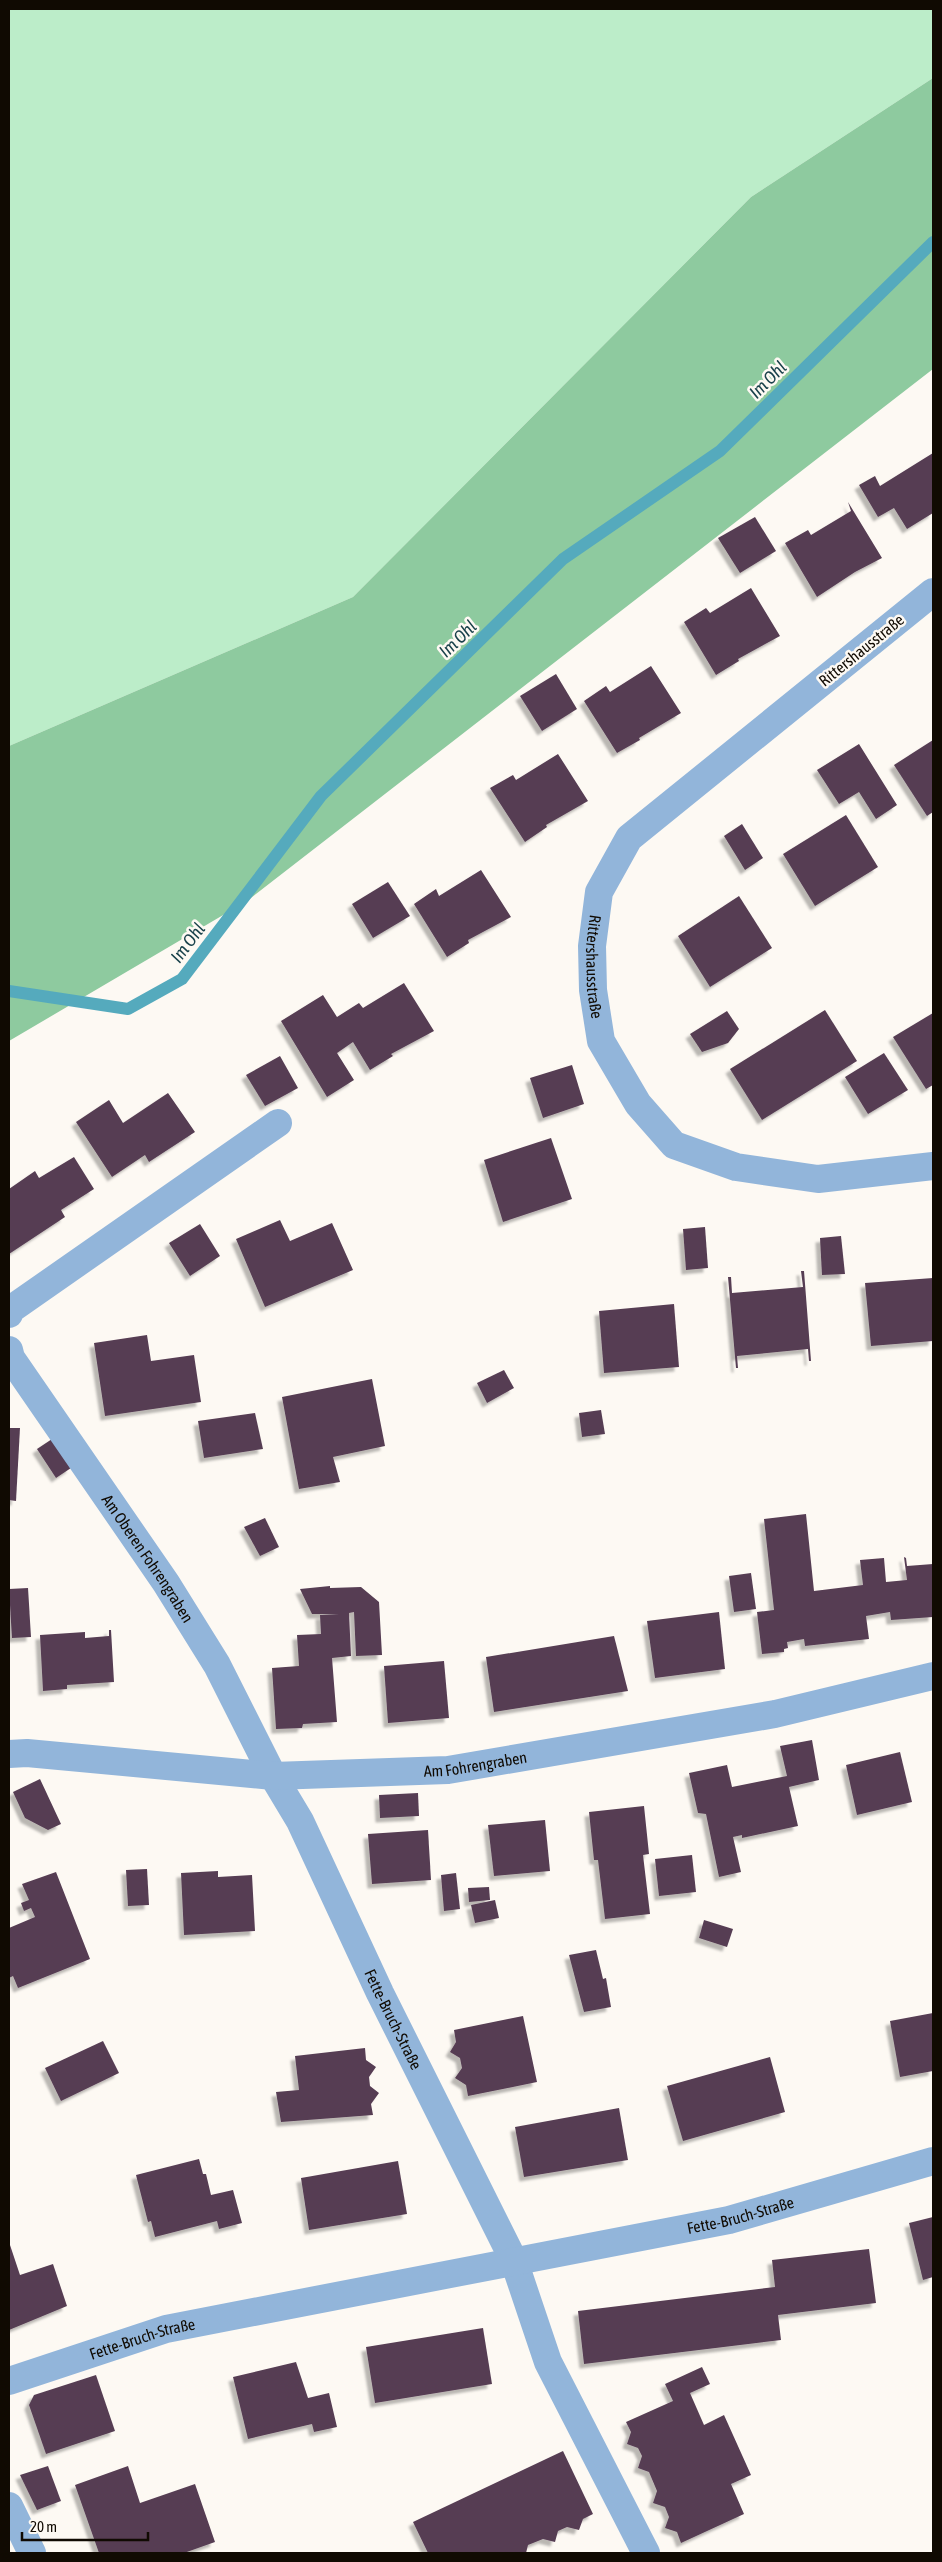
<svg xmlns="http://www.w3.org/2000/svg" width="942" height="2562" font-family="'Asap Condensed',sans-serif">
  <defs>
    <filter id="shadow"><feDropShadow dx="-4.5" dy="4.5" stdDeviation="1" flood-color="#0004"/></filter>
  </defs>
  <rect width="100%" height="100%" fill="#fdf9f3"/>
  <polygon fill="#bcedc9" points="9,9 933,9 933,78 751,197 353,597 9,746"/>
  <polygon fill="#8eca9f" points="933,78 933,369 247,901 9,1041 9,746 353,597 751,197"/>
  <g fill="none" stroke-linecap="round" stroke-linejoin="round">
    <polyline stroke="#55aabd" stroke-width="12" points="9,991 128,1009 182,979 321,796 563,559 720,451 933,242"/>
  </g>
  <g fill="#563d53" filter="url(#shadow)">
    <polygon points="933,453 933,513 907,529 894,508 878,517 859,485 875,476 880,486"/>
    <polygon points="848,502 882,558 855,572 817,597 785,543 808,530 811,535 851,511"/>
    <polygon points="755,517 776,551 740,573 718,538"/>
    <polygon points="751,588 780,636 738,659 739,661 716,675 684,622 706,608 710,613"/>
    <polygon points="651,666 681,713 639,738 640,740 617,753 584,701 606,686 610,692"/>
    <polygon points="556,674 577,709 542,731 520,696"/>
    <polygon points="933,740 933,812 927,816 894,765"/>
    <polygon points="859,744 897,805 876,819 859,792 839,804 817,770"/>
    <polygon points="558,754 588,801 546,825 547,827 525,842 490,788 513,775 516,780"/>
    <polygon points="846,815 878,867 815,906 783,854"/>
    <polygon points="742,824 763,858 745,870 724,836"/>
    <polygon points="481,870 511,917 468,940 469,943 447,957 414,904 436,889 439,896"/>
    <polygon points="388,882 410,916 373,938 352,904"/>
    <polygon points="739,896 772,948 710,987 678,936"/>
    <polygon points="404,983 434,1031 391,1054 393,1056 370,1070 353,1042 337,1053 354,1080 327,1097 281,1021 323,995 337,1017 359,1003 363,1008"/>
    <polygon points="825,1010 857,1061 762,1120 730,1069"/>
    <polygon points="727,1011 739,1029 728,1043 702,1052 690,1034"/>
    <polygon points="933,1013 933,1085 926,1089 893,1037"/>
    <polygon points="884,1053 908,1090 868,1114 845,1077"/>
    <polygon points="280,1056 298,1088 265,1106 246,1075"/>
    <polygon points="572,1065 584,1104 543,1118 530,1078"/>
    <polygon points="168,1093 195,1132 149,1162 145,1155 112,1177 76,1122 109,1100 123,1123"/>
    <polygon points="551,1138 572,1199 503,1222 484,1160"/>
    <polygon points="74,1157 94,1189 61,1210 65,1217 9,1254 9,1189 35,1171 39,1178"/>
    <polygon points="280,1220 290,1241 332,1223 353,1270 265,1307 236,1239"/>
    <polygon points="200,1224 220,1256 190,1276 169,1243"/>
    <polygon points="705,1227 708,1268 686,1270 683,1229"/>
    <polygon points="841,1236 845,1274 822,1275 820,1238"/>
    <polygon points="801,1271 804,1271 811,1361 809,1361 808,1349 737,1356 738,1368 736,1368 728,1277 731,1277 732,1293 803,1287"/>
    <polygon points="933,1278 933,1341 871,1346 865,1283"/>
    <polygon points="674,1304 679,1367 604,1373 599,1311"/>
    <polygon points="147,1335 151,1361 194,1355 201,1402 105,1416 94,1343"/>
    <polygon points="504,1370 514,1388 487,1403 477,1383"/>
    <polygon points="372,1379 385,1446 333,1457 340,1482 299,1489 282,1397"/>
    <polygon points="601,1410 605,1434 582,1437 579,1413"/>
    <polygon points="255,1413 263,1449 204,1458 198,1421"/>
    <polygon points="9,1428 20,1428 16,1501 9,1500"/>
    <polygon points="52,1439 71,1468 56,1478 37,1449"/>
    <polygon points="806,1514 814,1591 863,1585 860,1560 884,1558 886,1582 907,1580 904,1557 906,1558 907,1566 933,1564 933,1617 891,1620 890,1612 866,1616 869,1639 805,1646 804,1639 787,1642 788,1648 784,1649 784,1652 762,1654 757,1612 774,1610 764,1519"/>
    <polygon points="265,1518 279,1547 260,1556 244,1527"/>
    <polygon points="751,1573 756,1609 734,1612 729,1576"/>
    <polygon points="330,1586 330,1588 361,1587 379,1602 382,1655 356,1656 354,1612 349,1613 351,1656 332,1658 337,1722 303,1724 302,1728 276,1729 272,1668 299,1666 297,1635 321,1634 320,1615 339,1614 312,1614 300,1589"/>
    <polygon points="28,1588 31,1637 12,1638 9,1589"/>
    <polygon points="719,1612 725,1669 655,1678 647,1621"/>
    <polygon points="109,1630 111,1630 114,1682 67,1685 67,1689 43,1691 40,1635 85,1632 85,1638 109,1636"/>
    <polygon points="614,1636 628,1691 494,1712 486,1657"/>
    <polygon points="444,1661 449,1718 388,1723 384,1666"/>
    <polygon points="812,1740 819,1780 789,1787 798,1826 742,1838 742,1835 733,1837 741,1872 719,1877 706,1814 698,1813 689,1773 727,1765 732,1787 787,1776 780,1746"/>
    <polygon points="900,1752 912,1802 857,1815 846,1765"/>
    <polygon points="40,1779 61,1824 48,1830 25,1818 13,1792"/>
    <polygon points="418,1793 419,1816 380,1818 379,1795"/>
    <polygon points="644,1806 649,1854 643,1855 650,1914 605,1919 598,1860 594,1860 589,1812"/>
    <polygon points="545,1820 550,1871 494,1876 488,1825"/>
    <polygon points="428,1830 431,1880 372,1884 368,1834"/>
    <polygon points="692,1855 696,1892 659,1896 655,1859"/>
    <polygon points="147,1869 149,1905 128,1906 126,1870"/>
    <polygon points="218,1871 218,1877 252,1875 255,1931 184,1935 181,1873"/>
    <polygon points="56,1872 90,1959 18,1988 13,1976 9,1978 9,1928 35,1917 31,1908 24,1911 21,1903 29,1900 22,1884"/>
    <polygon points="456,1873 460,1909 444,1911 441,1875"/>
    <polygon points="489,1887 490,1900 469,1902 468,1888"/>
    <polygon points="495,1900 499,1918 475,1923 471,1905"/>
    <polygon points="704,1920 733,1929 727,1947 699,1938"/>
    <polygon points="596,1950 603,1979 606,1978 611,2007 584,2012 569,1955"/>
    <polygon points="933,2013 933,2071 900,2077 890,2021"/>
    <polygon points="523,2016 537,2082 468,2096 466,2085 455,2078 462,2068 460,2058 450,2052 456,2042 454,2030"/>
    <polygon points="103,2041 119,2073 61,2101 45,2068"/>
    <polygon points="365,2048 366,2060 376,2067 369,2077 370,2086 379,2093 371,2104 373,2115 281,2122 276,2092 299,2090 295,2056"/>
    <polygon points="770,2057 785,2112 683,2141 667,2086"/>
    <polygon points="619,2108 628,2160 524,2177 515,2127"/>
    <polygon points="199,2159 203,2174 206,2174 211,2195 233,2190 242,2223 219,2229 217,2221 155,2237 151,2221 148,2222 136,2175"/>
    <polygon points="398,2161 407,2214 309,2230 301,2178"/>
    <polygon points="933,2217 933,2277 923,2280 909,2223"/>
    <polygon points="9,2242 20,2275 53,2264 67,2306 9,2330"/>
    <polygon points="869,2249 876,2303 778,2315 781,2340 584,2364 578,2311 775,2287 772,2260"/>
    <polygon points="483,2328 492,2384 375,2403 366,2347"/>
    <polygon points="296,2362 308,2398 329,2393 337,2427 314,2432 312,2424 248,2439 233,2377"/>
    <polygon points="702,2367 710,2384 690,2393 704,2425 724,2415 751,2475 731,2484 744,2514 681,2543 677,2532 665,2528 669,2517 665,2507 653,2503 657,2491 649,2472 638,2468 642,2456 638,2448 627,2444 631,2432 626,2422 673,2401 665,2384"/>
    <polygon points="96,2375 115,2431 46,2454 29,2405 34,2395"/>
    <polygon points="563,2451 593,2514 583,2519 579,2530 567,2527 558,2531 555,2542 543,2539 528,2545 526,2553 428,2553 413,2522"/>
    <polygon points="48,2466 61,2501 37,2510 20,2475"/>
    <polygon points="128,2466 140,2503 195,2484 215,2542 184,2553 99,2553 75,2485"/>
  </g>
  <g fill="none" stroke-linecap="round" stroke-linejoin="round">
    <g stroke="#92b5da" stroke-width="28">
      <path id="s1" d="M933 592 629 838 599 892 592 946 593 990 601 1041 638 1104 674 1145 736 1167 818 1179 933 1166"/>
      <polyline points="9,1314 10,1310 278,1123"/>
      <path id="s2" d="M9 1350 11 1358 166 1583 217 1665 273 1776 300 1821 380 1993 514 2261 548 2362 646 2553"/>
      <path id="s3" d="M9 1754 27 1753 273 1776 448 1770 775 1714 933 1676"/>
      <path id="s4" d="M9 2381 166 2329 729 2220 933 2161"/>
      <polyline points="9,2506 32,2553"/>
    </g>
  </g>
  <g text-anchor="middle" stroke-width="5" stroke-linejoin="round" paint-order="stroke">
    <g font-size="16" fill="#100a02" stroke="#fdf9f3">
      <text transform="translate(861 650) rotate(-39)" y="6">Rittershausstraße</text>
      <text dy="6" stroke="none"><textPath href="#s1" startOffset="528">Rittershausstraße</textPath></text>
      <text dy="6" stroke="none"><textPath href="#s2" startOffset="251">Am Oberen Fohrengraben</textPath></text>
      <text dy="6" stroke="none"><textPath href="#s3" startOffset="468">Am Fohrengraben</textPath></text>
      <text dy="6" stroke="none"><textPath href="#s2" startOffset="774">Fette-Bruch-Straße</textPath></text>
      <text dy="6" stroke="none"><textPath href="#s4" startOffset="751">Fette-Bruch-Straße</textPath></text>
      <text dy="6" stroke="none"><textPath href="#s4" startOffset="140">Fette-Bruch-Straße</textPath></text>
    </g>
    <g font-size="18" font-style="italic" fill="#1a424b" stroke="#fdf9f3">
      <text transform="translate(768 380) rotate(-45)" y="6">Im Ohl</text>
      <text transform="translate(458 639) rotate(-44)" y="6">Im Ohl</text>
      <text transform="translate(188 943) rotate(-53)" y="6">Im Ohl</text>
    </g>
  </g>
  <rect width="942" height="2562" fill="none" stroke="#100a02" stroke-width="20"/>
  <path d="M22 2532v8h126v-8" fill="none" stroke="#100a02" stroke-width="2.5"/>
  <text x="30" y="2532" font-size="15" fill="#100a02" stroke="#fdf9f3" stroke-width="4" paint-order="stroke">20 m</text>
</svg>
